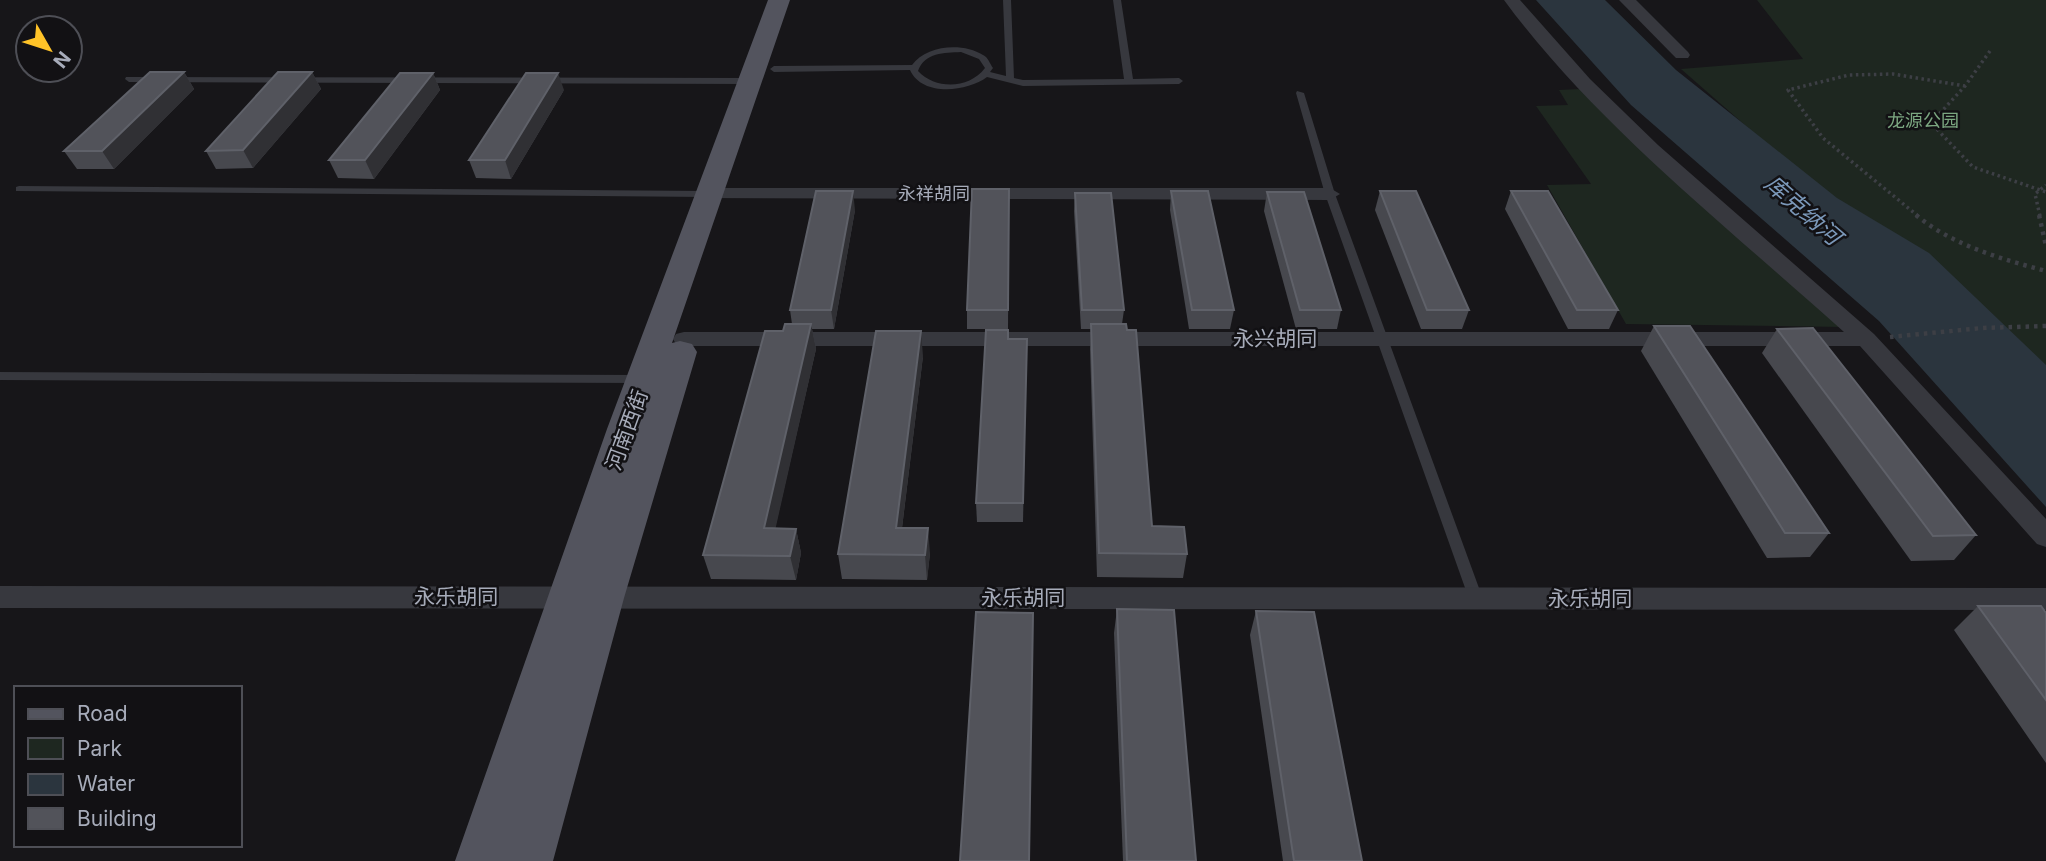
<svg xmlns="http://www.w3.org/2000/svg" width="2046" height="861" font-family="Inter,'Noto Sans SC',sans-serif">
  <rect width="100%" height="100%" fill="#171619"/>
  <g fill="#1e2720">
    <polygon points="1757,0 2046,0 2046,389 1681,69 1803,59"/>
    <polygon points="1580,89 1844,327 1626,324 1547,185 1591,184 1536,106 1568,105 1559,90"/>
  </g>
  <polygon fill="#2b353e" points="1536,0 1605,0 1676,70 1837,198 1929,253 2046,365 2046,507 1879,321 1631,105"/>
  <g fill="none" stroke-linecap="round" stroke-linejoin="round">
    <g stroke="#3d3f45" stroke-width="3.5" stroke-dasharray="2.5 3.5" stroke-linecap="butt">
      <polyline points="1990,51 1965,86 1931,123 1973,167 2046,192"/>
      <polyline points="1918,216 1823,138 1788,90 1849,75 1893,74 1965,86"/>
      <polyline points="2040,216 2035,194 2046,185"/>
    </g>
    <g stroke="#3d3f45" stroke-width="4.5" stroke-dasharray="3.5 5" stroke-linecap="butt">
      <path d="M1916 215C1952 245 2001 259 2046 271"/>
      <polyline points="2039,215 2046,246"/>
      <polyline points="1890,337 1982,328 2046,326"/>
    </g>
    <g fill="#37383e" fill-rule="evenodd">
      <path d="M1003 0H1011L1014 78 1023 80 1124 79 1113 0H1121L1133 79 1179 78 1183 81 1179 84 1023 86 987 77C967 92 922 97 910 70L774 72 770 69 774 66 912 65C926 45 963 42 983 55 988 57 990 64 993 68L990 72 1006 76ZM961 52 979 59 985 68C969 89 936 90 918 71 925 52 944 53 961 52Z"/>
      <polygon points="126,77 749,78 753,81 749,84 129,82 125,79"/>
      <polygon points="1297,91 1304,93 1335,194 1483,599 1481,603 1476,605 1471,603 1469,599 1325,194 1296,93"/>
      <polygon points="19,186 707,191 712,194 707,197 16,191 16,187"/>
      <polygon points="0,372 641,375 647,379 641,383 0,380"/>
    </g>
    <g fill="#37383e" fill-rule="evenodd">
      <path d="M1504 0H1520L1590 79 1658 145 1874 334 2046 519V547L2037 544 1860 346H684L676 344 673 339 676 334 684 332H1844C1730 229 1595 124 1504 0Z"/>
      <polygon points="1619,0 1636,0 1688,52 1690,55 1688,58 1676,58"/>
      <polygon points="707,188 1330,188 1340,194 1330,200 700,198 697,194 700,190"/>
      <polygon points="0,586 2046,588 2046,610 0,608"/>
    </g>
    <polygon fill="#53545e" fill-rule="evenodd" points="768,0 790,0 672,343 680,341 692,344 697,352 624,598 553,861 455,861 607,429"/>
  </g>
  <g fill="#47484e">
    <polygon points="184,72 194,89 114,169 77,169 64,151"/>
    <polygon points="312,72 321,89 253,168 216,169 206,151"/>
    <polygon points="433,73 440,90 374,179 338,178 329,160"/>
    <polygon points="564,90 511,179 476,178 469,160"/>
    <polygon points="1009,189 1008,329 967,329 967,310"/>
    <polygon points="1171,191 1234,310 1230,329 1189,329 1170,210"/>
    <polygon points="1380,191 1469,310 1462,329 1421,329 1375,210"/>
    <polygon points="1511,191 1618,310 1609,329 1568,329 1505,209"/>
    <polygon points="1267,192 1341,310 1337,329 1296,329 1264,211"/>
    <polygon points="1075,193 1124,310 1122,324 1152,526 1187,554 1183,578 1097,577 1090,349 1091,329 1081,329 1074,211"/>
    <polygon points="855,210 834,329 812,329 816,349 775,528 796,529 801,553 796,580 711,579 703,555 783,331 792,324 790,310"/>
    <polygon points="1654,326 1829,533 1810,557 1767,558 1641,351"/>
    <polygon points="1777,329 1976,535 1954,560 1911,561 1762,353"/>
    <polygon points="1008,339 1027,339 1023,522 977,522 976,503"/>
    <polygon points="923,356 902,528 930,553 927,580 842,579 838,554"/>
    <polygon points="1978,606 2046,613 2046,763 1954,630"/>
    <polygon points="1117,609 1196,861 1123,861 1114,633"/>
    <polygon points="1256,611 1362,861 1283,861 1250,635"/>
  </g>
  <g fill="#303034">
    <polygon points="184,72 194,89 114,169 102,151"/>
    <polygon points="312,72 321,89 253,168 243,150"/>
    <polygon points="433,73 440,90 374,179 365,160"/>
    <polygon points="558,73 564,90 511,179 505,160"/>
    <polygon points="853,191 855,210 834,329 831,310"/>
    <polygon points="811,324 816,349 770,553 764,528"/>
    <polygon points="921,331 923,356 899,552 896,528"/>
    <polygon points="928,528 930,553 927,580 925,555"/>
    <polygon points="796,529 801,553 796,580 790,556"/>
  </g>
  <g fill="#52535a" stroke="#5f6169" stroke-width="2">
    <polygon points="150,72 184,72 102,151 64,151"/>
    <polygon points="278,72 312,72 243,150 206,151"/>
    <polygon points="400,73 433,73 365,160 329,160"/>
    <polygon points="526,73 558,73 505,160 469,160"/>
    <polygon points="972,189 1009,189 1008,310 967,310"/>
    <polygon points="816,191 853,191 831,310 790,310"/>
    <polygon points="1171,191 1208,191 1234,310 1192,310"/>
    <polygon points="1380,191 1416,191 1469,310 1427,310"/>
    <polygon points="1511,191 1548,191 1618,310 1577,310"/>
    <polygon points="1267,192 1304,192 1341,310 1300,310"/>
    <polygon points="1075,193 1111,193 1124,310 1082,310"/>
    <polygon points="785,324 811,324 764,528 796,529 790,556 703,555 765,331 783,331"/>
    <polygon points="1091,324 1126,324 1127,330 1136,330 1152,526 1184,527 1187,554 1099,553"/>
    <polygon points="1654,326 1690,326 1829,533 1785,533"/>
    <polygon points="1813,328 1976,535 1933,536 1777,329"/>
    <polygon points="986,330 1008,330 1008,339 1027,339 1023,503 976,503"/>
    <polygon points="876,331 921,331 896,528 928,528 925,555 838,554"/>
    <polygon points="1978,606 2041,606 2046,613 2046,700"/>
    <polygon points="1117,609 1174,610 1196,861 1127,861"/>
    <polygon points="1256,611 1314,612 1362,861 1294,861"/>
    <polygon points="976,612 1033,613 1029,861 960,861"/>
  </g>
  <g text-anchor="middle" stroke-width="5" stroke-linejoin="round" paint-order="stroke">
    <g font-size="18" fill="#7ca781" stroke="#121114">
      <text x="1923" y="127">龙源公园</text>
    </g>
    <g font-size="18" fill="#a7acba" stroke="#121114">
      <text x="934" y="200">永祥胡同</text>
    </g>
    <g font-size="21" fill="#a7acba" stroke="#121114">
      <text x="1275" y="346">永兴胡同</text>
      <text transform="translate(627 430) rotate(-70)" y="7">河南西街</text>
      <text x="456" y="604">永乐胡同</text>
      <text x="1023" y="605">永乐胡同</text>
      <text x="1590" y="606">永乐胡同</text>
    </g>
    <g font-size="23" font-style="italic" fill="#7b98b9" stroke="#121114">
      <text transform="translate(1803 210) rotate(41)" y="8">库克纳河</text>
    </g>
  </g>
  <rect x="14" y="686" width="228" height="161" fill="#121114" stroke="#4e4f56" stroke-width="2"/>
  <rect x="28" y="709" width="35" height="10" fill="#53545e" stroke="#4e4f56" stroke-width="2"/>
  <text x="77" y="721" font-size="21" fill="#a7acba">Road</text>
  <rect x="28" y="738" width="35" height="21" fill="#1e2720" stroke="#4e4f56" stroke-width="2"/>
  <text x="77" y="756" font-size="21" fill="#a7acba">Park</text>
  <rect x="28" y="774" width="35" height="21" fill="#2b353e" stroke="#4e4f56" stroke-width="2"/>
  <text x="77" y="791" font-size="21" fill="#a7acba">Water</text>
  <rect x="28" y="808" width="35" height="21" fill="#52535a" stroke="#4e4f56" stroke-width="2"/>
  <text x="77" y="826" font-size="21" fill="#a7acba">Building</text>
  <g transform="translate(49 49) rotate(129)"><circle r="33" fill="#121114" stroke="#4e4f56" stroke-width="2"/>
  <path d="M0-5L12 26L0 18L-12 26Z" fill="#ffc328"/>
  <text y="-10" font-size="19" font-weight="bold" text-anchor="middle" fill="#a7acba">N</text>
  </g>
</svg>
